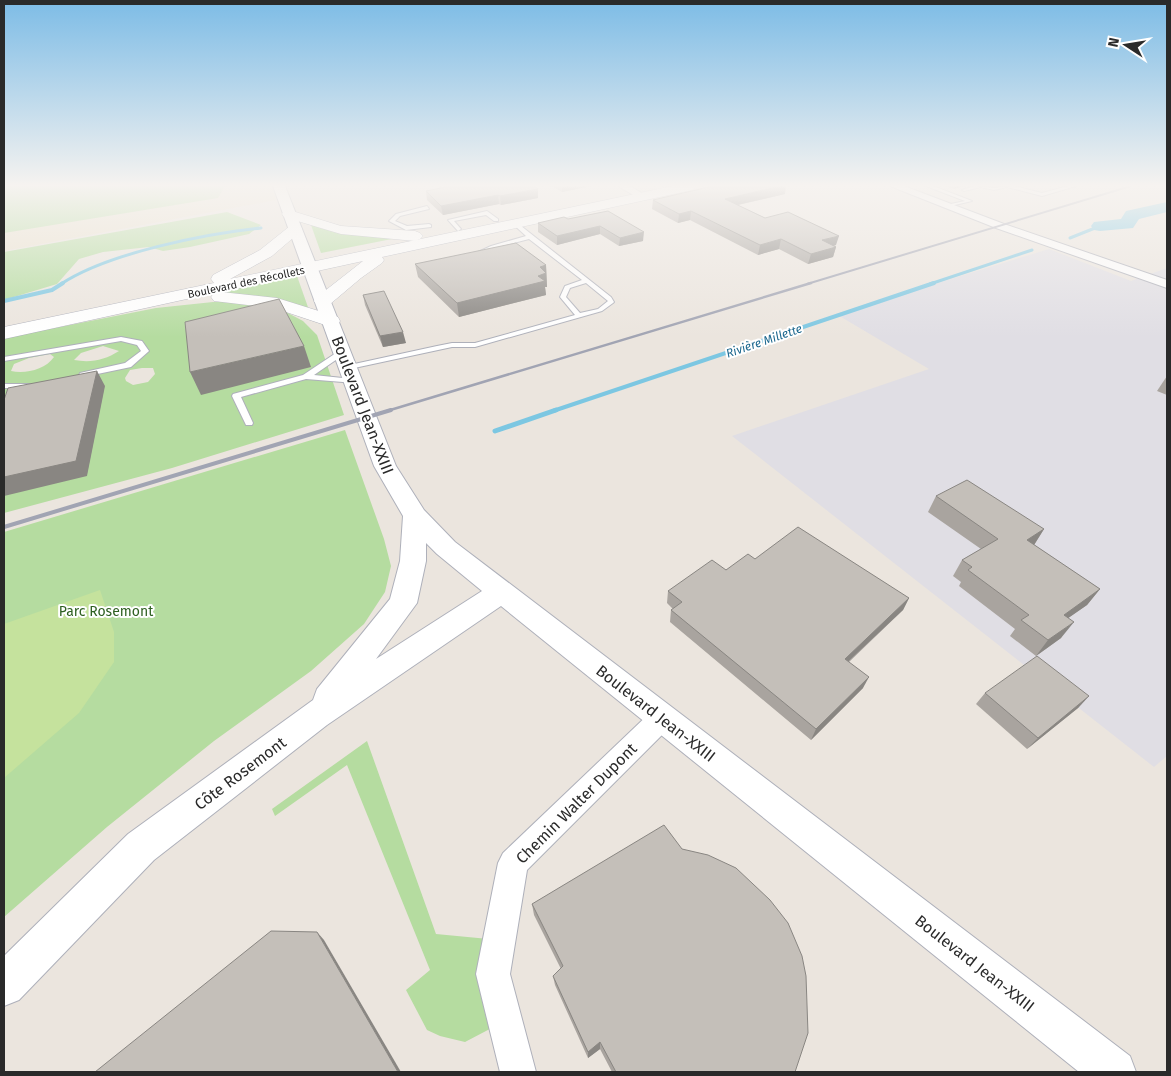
<svg xmlns="http://www.w3.org/2000/svg" width="1171" height="1076" font-family="'Fira Sans',sans-serif">
  <rect width="100%" height="100%" fill="#ebe5de"/>
  <polygon fill="#e0dee4" points="1049,249 1131,281 1167,268 1167,756 1154,767 732,436 929,369 836,314"/>
  <polygon fill="#ebe2cf" points="4,186 272,186 276,200 4,251"/>
  <g fill="#b5dca0" fill-rule="evenodd">
    <polygon points="4,186 225,186 218,198 4,233"/>
    <polygon points="227,212 261,225 249,234 190,247 163,251 149,247 103,252 79,259 57,284 4,300 4,252"/>
    <polygon points="311,225 350,234 397,238 321,253"/>
    <path d="M297 276 309 310C278 298 249 294 216 293Z"/>
    <path d="M213 302H244L286 312 303 321 317 335 344 415 172 468 4 513V338L156 308ZM103 346 119 351C105 360 91 363 74 360L81 353ZM50 354 54 357C45 370 25 374 11 371L14 364 29 358ZM142 368H153L155 374 148 382 133 385 126 381 125 378 130 370Z"/>
    <polygon points="345,430 384,539 391,566 385,592 364,624 311,671 214,741 107,827 4,917 4,532"/>
    <polygon points="367,741 436,934 499,940 505,1021 465,1042 440,1036 427,1030 406,990 430,970 347,765 275,816 272,809"/>
  </g>
  <polygon fill="#c5e29d" points="100,590 114,632 114,662 79,713 4,778 4,624"/>
  <g fill="none" stroke-linecap="round" stroke-linejoin="round">
    <g stroke="#7cc7e2" stroke-width="3">
      <polyline points="1070,238 1100,226"/>
      <path d="M61 284C108 253 204 234 261 228"/>
      <polyline points="930,284 1032,250"/>
    </g>
    <g stroke="#7cc7e2" stroke-width="4">
      <polyline points="4,301 52,290 63,283"/>
      <polyline points="553,411 934,283"/>
    </g>
    <polyline stroke="#7cc7e2" stroke-width="5" points="495,431 556,410"/>
    <polygon fill="#7cc7e2" fill-rule="evenodd" points="1167,202 1167,212 1139,219 1133,228 1100,231 1094,230 1091,226 1094,222 1121,219 1126,211"/>
    <g stroke="#aeb0ba" stroke-width="2">
      <g id="service">
        <polygon points="926,186 933,186 972,201 946,207 946,205 965,201"/>
        <polygon points="974,186 994,188 1014,186 1042,193 1068,186 1076,186 1042,196 1007,187 994,190 981,187 964,191 962,190"/>
        <polygon points="427,206 429,209 400,216 395,221 407,226 429,224 431,225 431,227 406,230 389,221 396,214"/>
        <polygon points="487,211 498,219 498,221 494,221 486,215 454,221 461,229 458,231 448,220"/>
        <path d="M516 222 611 297 614 302 613 303 602 311 475 347H452L345 370V366L437 346 452 343H475L575 315 560 297 565 286 582 280 529 239 495 248 481 254 476 253 491 246 526 236 514 225V223ZM586 283 608 301 598 309 580 313 566 297 570 288Z"/>
        <polygon points="121,337 142,341 149,351 131,367 83,377 79,375 80,373 125,363 141,351 137,345 121,341 4,361 4,357"/>
        <polygon points="339,351 346,353 314,375 352,379 356,381 355,383 306,379 241,397 253,423 252,425 246,425 232,396 233,394 303,375"/>
        <polygon points="4,384 30,384 34,386 30,388 4,388"/>
      </g>
    </g>
    <g stroke="#aeb0ba" stroke-width="2">
      <g id="minor">
        <polygon points="618,186 630,186 648,197 643,200 640,199"/>
        <polygon points="890,186 904,186 1004,224 1167,280 1167,288 996,228"/>
        <polygon points="662,707 671,710 675,718 671,726 527,870 510,974 536,1072 500,1072 476,974 498,863 503,853 653,710"/>
      </g>
    </g>
    <g stroke="#aeb0ba" stroke-width="2">
      <path id="tertiary" d="M273 186H285L396 466 424 510 455 542 1130 1056 1136 1072H1079L501 606 327 725 154 860 19 1000 4 1006V956L128 834 313 700 317 689 390 599 400 561 403 516 374 466ZM426 543 437 554 482 591 376 659 417 603 426 561Z"/>
    </g>
    <g stroke="#aeb0ba" stroke-width="1">
      <g id="secondary">
        <polygon points="673,186 698,186 692,190 382,257 384,260 382,263 361,278 329,305 323,306 317,305 314,301 317,297 363,261 221,292 277,298 338,317 340,321 338,325 331,327 274,308 214,301 211,297 214,293 4,339 4,327 214,283 211,279 213,275 260,250 290,226 300,226 302,229 300,232 272,256 230,279"/>
        <polygon points="289,210 341,226 415,231 420,233 423,236 420,239 415,241 341,234 284,217 282,214 284,211"/>
      </g>
    </g>
    <use href="#service" fill="#fff" fill-rule="evenodd"/>
    <use href="#minor" fill="#fff" fill-rule="evenodd"/>
    <use href="#tertiary" fill="#fff" fill-rule="evenodd"/>
    <use href="#secondary" fill="#fff" fill-rule="evenodd"/>
    <polyline stroke="#a1a4b3" stroke-width="2" points="807,284 1131,186"/>
    <polyline stroke="#a1a4b3" stroke-width="2.5" points="387,411 811,283"/>
    <polyline stroke="#a1a4b3" stroke-width="4" points="4,527 391,410"/>
  </g>
  <g fill="#a9a49f">
    <polygon points="552,186 591,186 562,192"/>
    <polygon points="946,186 963,186 954,189"/>
    <polygon points="538,189 538,198 501,205 499,204 443,215 427,200 426,191"/>
    <polygon points="785,194 738,205 765,218 836,245 833,246 836,247 833,257 808,264 779,249 758,255 690,220 678,223 652,209 653,200"/>
    <polygon points="608,211 643,241 619,246 600,234 557,245 538,232 538,223 568,219"/>
    <polygon points="415,264 546,265 547,287 545,287 546,295 459,317 418,277"/>
    <polygon points="363,295 406,343 383,347 365,305"/>
    <polygon points="1167,376 1167,395 1157,391"/>
    <polygon points="936,496 1044,529 1034,545 1100,589 1087,605 1068,618 1061,638 1036,656 1010,636 1015,629 959,586 961,582 953,576 962,560 981,549 928,512"/>
    <polygon points="755,559 909,598 903,610 849,662 863,688 811,740 670,622 671,610 673,609 667,603 668,591"/>
    <polygon points="985,693 1089,696 1078,708 1027,749 976,704"/>
    <polygon points="532,904 795,1072 612,1072 600,1049 588,1058 555,985 553,976 561,969 534,915"/>
  </g>
  <g fill="#898682">
    <polygon points="562,186 591,186 562,192"/>
    <polygon points="781,186 786,186 785,194 724,208 725,199"/>
    <polygon points="955,186 963,186 954,189"/>
    <polygon points="538,189 538,198 501,205 500,196"/>
    <polygon points="498,195 499,204 443,215 441,206"/>
    <polygon points="691,211 690,220 678,223 679,214"/>
    <polygon points="600,226 600,234 557,245 557,236"/>
    <polygon points="644,232 643,241 619,246 620,238"/>
    <polygon points="839,236 836,245 819,250 822,240"/>
    <polygon points="781,239 779,249 758,255 760,245"/>
    <polygon points="836,247 833,257 808,264 811,254"/>
    <polygon points="546,265 547,287 545,287 546,295 459,317 457,303 538,276 540,267"/>
    <polygon points="403,332 406,343 383,347 380,336"/>
    <polygon points="304,346 311,367 201,395 190,372"/>
    <polygon points="97,371 105,386 87,476 4,496 4,477"/>
    <polygon points="1044,529 1034,545 1027,540"/>
    <polygon points="1100,589 1087,605 1051,630 1064,615"/>
    <polygon points="909,598 903,610 839,670 845,659"/>
    <polygon points="1074,622 1061,638 1036,656 1048,640"/>
    <polygon points="869,677 863,688 811,740 816,729"/>
    <polygon points="1089,696 1078,708 1027,749 1038,738"/>
    <polygon points="317,932 324,940 401,1072 398,1072"/>
    <polygon points="600,1042 600,1049 588,1058 588,1052"/>
  </g>
  <g fill="#c4bfb9" stroke="#898682">
    <polygon points="450,186 534,186 538,189 500,196 498,195 441,206 426,191"/>
    <polygon points="713,186 781,186 725,199 765,218 788,212 839,236 822,240 836,247 811,254 781,239 760,245 691,211 679,214 653,200"/>
    <polygon points="608,211 644,232 620,238 600,226 557,236 538,223 564,217 568,219"/>
    <polygon points="516,243 546,265 540,267 546,273 538,276 545,281 457,303 415,264"/>
    <polygon points="384,291 403,332 380,336 363,295"/>
    <polygon points="279,299 304,346 190,372 185,322"/>
    <polygon points="97,371 76,461 4,477 4,400 8,388"/>
    <polygon points="967,480 1044,529 1027,540 1100,589 1064,615 1074,622 1048,640 1021,620 1029,615 968,570 972,567 962,560 998,539 936,496"/>
    <polygon points="798,527 909,598 845,659 869,677 816,729 671,610 682,602 668,591 712,560 726,570 748,554 755,559"/>
    <polygon points="1037,656 1089,696 1038,738 985,693"/>
    <polygon points="664,825 682,849 708,855 736,868 770,900 788,923 802,956 806,976 808,1033 795,1072 616,1072 600,1042 588,1052 553,976 563,966 532,904"/>
    <polygon points="271,931 317,932 398,1072 95,1072"/>
  </g>
  <linearGradient id="sky" x2="0" y2="1"><stop stop-color="#7dbce6"/><stop offset="0.55" stop-color="#f6f3f0"/><stop offset="1" stop-color="#f6f3f0" stop-opacity="0"/></linearGradient>
  <rect width="1171" height="337" fill="url(#sky)"/>
  <g text-anchor="middle" stroke-width="4" stroke-linejoin="round" paint-order="stroke">
    <g font-size="11" fill="#2a2a2a" stroke="#fff">
      <text transform="translate(246 282) rotate(-12)" y="4">Boulevard des Récollets</text>
    </g>
    <g font-size="12" font-style="italic" fill="#1b678e" stroke="#fff">
      <text transform="translate(764 341) rotate(-19)" y="4">Rivière Millette</text>
    </g>
    <g font-size="14" fill="#2f6022" stroke="#fff">
      <text x="106" y="616">Parc Rosemont</text>
    </g>
    <g font-size="16" fill="#2a2a2a" stroke="#fff">
      <text transform="translate(363 405) rotate(69)" y="6">Boulevard Jean-XXIII</text>
      <text transform="translate(656 713) rotate(38)" y="6">Boulevard Jean-XXIII</text>
      <text transform="translate(240 773) rotate(-37)" y="6">Côte Rosemont</text>
      <text transform="translate(576 803) rotate(-45)" y="6">Chemin Walter Dupont</text>
      <text transform="translate(975 963) rotate(38)" y="6">Boulevard Jean-XXIII</text>
    </g>
  </g>
  <rect width="1171" height="1076" fill="none" stroke="#2a2a2a" stroke-width="10"/>
  <g transform="translate(1126 45) rotate(282)" stroke="#ffffff" stroke-width="4" paint-order="stroke">
  <path d="M0-4L9 19L0 12L-9 19Z" fill="#2a2a2a"/>
  <text y="-8" font-size="14" font-weight="bold" text-anchor="middle" fill="#2a2a2a">N</text>
  </g>
</svg>
